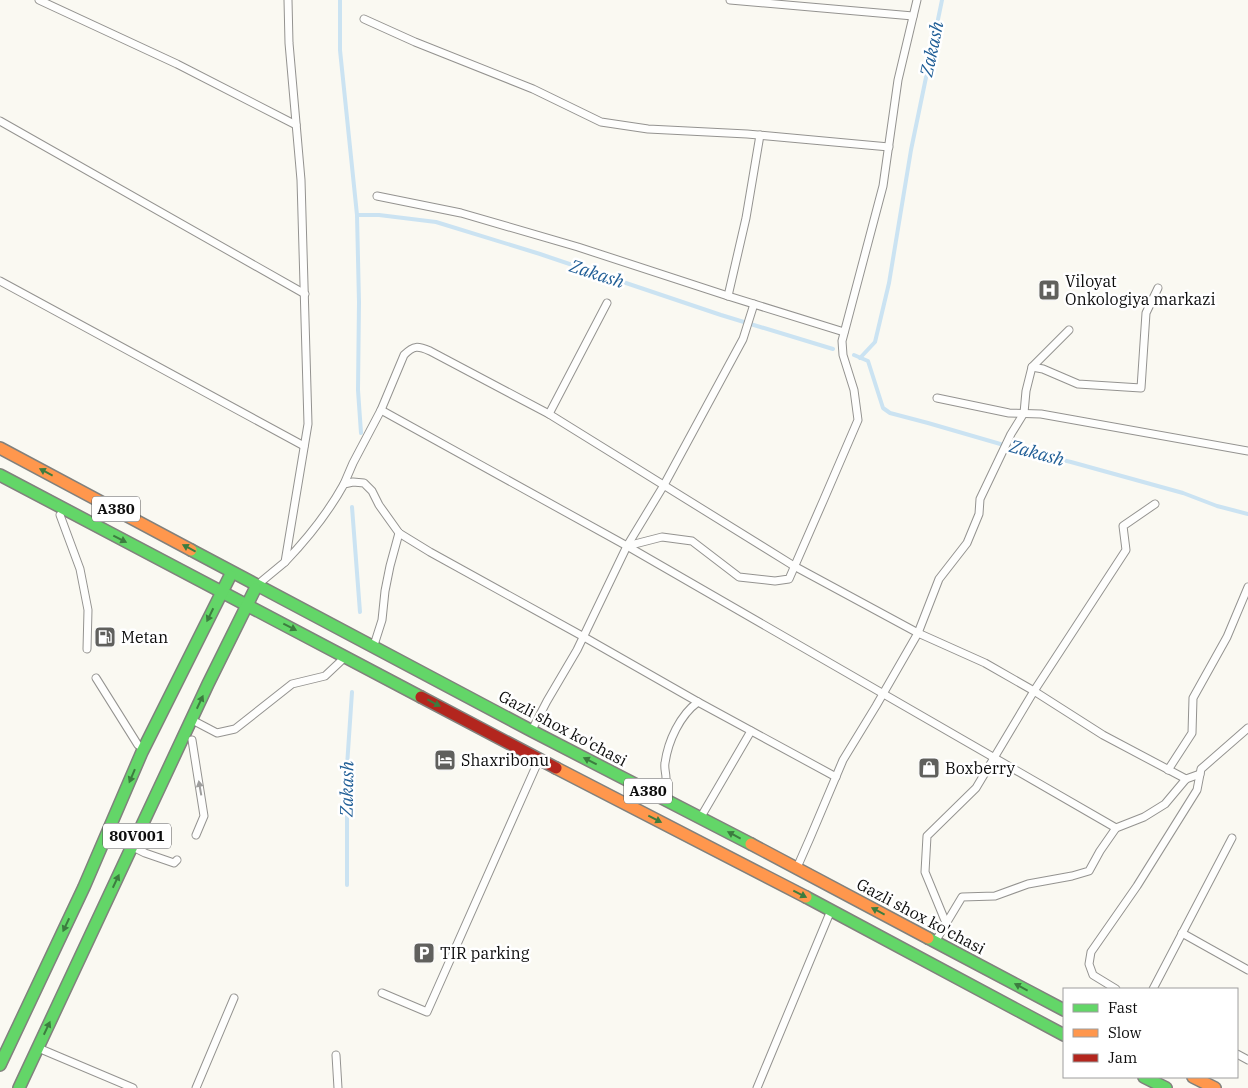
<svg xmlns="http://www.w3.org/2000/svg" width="1248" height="1088" font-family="'IBM Plex Serif',serif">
  <rect width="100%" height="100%" fill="#faf9f2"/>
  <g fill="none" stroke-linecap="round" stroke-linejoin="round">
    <g stroke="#cbe3f2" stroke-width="4">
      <polyline points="340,0 340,50 357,215 359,302 358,390 361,433"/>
      <polyline points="357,215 379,215 436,222 540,254 721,315 833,349"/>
      <polyline points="854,355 868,361 883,408 890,413 928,423 1028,452 1071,462 1183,493 1217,506 1248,514"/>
      <polyline points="860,358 875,342 889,283 911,150 942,0"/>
      <polyline points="352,507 360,612"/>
      <polyline points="347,885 347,766 352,692"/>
    </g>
    <g stroke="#949390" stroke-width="9">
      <g id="lane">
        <polyline points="39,0 177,64 296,125"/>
        <polyline points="730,0 913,16"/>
        <polyline points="364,19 415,42 533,89 601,122 648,129 747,134 889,147"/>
        <polyline points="0,121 305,294"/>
        <polyline points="377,196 461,213 578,247 728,296 844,332"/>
        <polyline points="0,281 304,446"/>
        <polyline points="728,296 746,218 760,135"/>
        <polyline points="1032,367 1043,369 1078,384 1141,388 1146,313 1158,288"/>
        <polyline points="937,398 1009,413 1041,414 1248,451"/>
        <polyline points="381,410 627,546 1116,828"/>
        <polyline points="549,414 794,566 918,633 985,663 1034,691 1103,735 1186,779"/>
        <path d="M344 484 353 463 381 410 404 355C414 345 418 346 430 351L549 414 607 303"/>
        <polyline points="60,515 80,569 88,610 87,649"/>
        <polyline points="627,546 664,485 743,339 754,304"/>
        <path d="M285 562C308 538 328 513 344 484L353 482 364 483 372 491 379 505 399 533 430 552 584 637 698 702 836 777"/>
        <polyline points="262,581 285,562 308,424 301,180 289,43 288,0"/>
        <polyline points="375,642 382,620 385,591 390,566 399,533"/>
        <polyline points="96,678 138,745"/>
        <polyline points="196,722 217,733 235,729 292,684 325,676 342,660"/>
        <polyline points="533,728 547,701 577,650 627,546 662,537 692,541 739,577 775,581 789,579 824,499 858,420 854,390 843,355 842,341 883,186 898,80 917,0"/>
        <polyline points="192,740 204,816 196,835"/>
        <polyline points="1168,770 1192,733 1193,698 1227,637 1248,587"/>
        <path d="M664 794C665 789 666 784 666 778 666 773 664 768 665 763 668 741 680 715 698 702"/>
        <polyline points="702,815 751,731"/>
        <polyline points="137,849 145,853 174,863 177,860"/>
        <polyline points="799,863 810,838 843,760 876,706 918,633 939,579 967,543 979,514 980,499 1011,434 1024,413 1026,391 1032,367 1069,330"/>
        <polyline points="946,923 925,872 927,836 976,788 1034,691 1126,550 1123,526 1155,504"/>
        <polyline points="1182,933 1248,970"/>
        <polyline points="938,937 962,897 995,896 1028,884 1072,876 1089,871 1100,851 1116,828 1144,817 1165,804 1186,779 1200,774"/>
        <polyline points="1116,989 1093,975 1089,964 1091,952 1137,886 1197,790 1201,769 1248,728"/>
        <polyline points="1153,989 1232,838"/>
        <polyline points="382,993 427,1012 537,764"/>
        <polyline points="43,1050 133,1088"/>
        <polyline points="1237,1054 1248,1060"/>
        <polyline points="336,1055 338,1088"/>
        <polyline points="196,1088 234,998"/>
        <polyline points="757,1088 829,915"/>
      </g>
    </g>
    <g stroke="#81817d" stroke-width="14">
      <g id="fast">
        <polyline points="0,475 421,697"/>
        <polyline points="191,550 532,731 751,844"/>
        <polyline points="806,897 1064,1035"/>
        <polyline points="928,938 1064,1010"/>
        <polyline points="0,1065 84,887 142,752 230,576"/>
        <polyline points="1144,1077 1166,1088"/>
        <polyline points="19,1088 208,684 255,589"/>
      </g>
    </g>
    <g stroke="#81817d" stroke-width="14">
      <g id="slow">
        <polyline points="0,448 191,550"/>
        <polyline points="556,768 806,897"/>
        <polyline points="751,844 928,938"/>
        <polyline points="1193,1077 1215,1088"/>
      </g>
    </g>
    <g stroke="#81817d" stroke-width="14">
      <polyline id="jam" points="421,697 556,768"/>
    </g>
    <use href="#lane" stroke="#fefefd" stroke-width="7"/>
    <use href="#fast" stroke="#63d668" stroke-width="11"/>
    <use href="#slow" stroke="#ff974d" stroke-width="11"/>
    <use href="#jam" stroke="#b3261e" stroke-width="11"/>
  </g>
  <defs><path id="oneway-solid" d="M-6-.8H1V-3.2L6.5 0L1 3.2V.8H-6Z" transform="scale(1.25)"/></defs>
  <g fill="#3c7c3f">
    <use href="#oneway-solid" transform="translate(46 472) rotate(-152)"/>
    <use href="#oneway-solid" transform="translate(120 539) rotate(27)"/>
    <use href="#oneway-solid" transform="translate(189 548) rotate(-152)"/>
    <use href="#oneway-solid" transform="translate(210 615) rotate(116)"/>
    <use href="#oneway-solid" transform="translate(290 627) rotate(27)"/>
    <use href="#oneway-solid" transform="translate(200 702) rotate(-65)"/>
    <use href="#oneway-solid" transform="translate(434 703) rotate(28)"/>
    <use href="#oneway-solid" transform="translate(590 761) rotate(-153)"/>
    <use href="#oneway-solid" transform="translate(132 776) rotate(113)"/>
    <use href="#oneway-solid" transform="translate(655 819) rotate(27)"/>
    <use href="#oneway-solid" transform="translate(734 835) rotate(-152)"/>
    <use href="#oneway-solid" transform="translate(116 881) rotate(-65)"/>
    <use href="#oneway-solid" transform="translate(800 894) rotate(27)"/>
    <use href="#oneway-solid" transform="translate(878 911) rotate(-152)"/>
    <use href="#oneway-solid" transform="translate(66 925) rotate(115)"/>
    <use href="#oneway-solid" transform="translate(1021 987) rotate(-152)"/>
    <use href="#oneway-solid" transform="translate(47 1028) rotate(-65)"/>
  </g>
  <use fill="#9e9e9d" href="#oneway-solid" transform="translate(200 788) rotate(-100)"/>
  <defs>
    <g id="hospital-square" transform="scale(1.125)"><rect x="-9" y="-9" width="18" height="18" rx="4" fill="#60605d" stroke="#fff"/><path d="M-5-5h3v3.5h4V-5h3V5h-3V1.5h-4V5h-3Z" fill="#fff"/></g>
    <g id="fuel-square" transform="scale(1.125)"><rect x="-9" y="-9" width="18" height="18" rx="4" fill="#60605d" stroke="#fff"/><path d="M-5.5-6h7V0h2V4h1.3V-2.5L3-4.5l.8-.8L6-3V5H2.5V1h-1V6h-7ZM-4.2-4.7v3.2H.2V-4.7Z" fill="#fff"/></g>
    <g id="hotel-square" transform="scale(1.125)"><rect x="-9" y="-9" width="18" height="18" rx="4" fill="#60605d" stroke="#fff"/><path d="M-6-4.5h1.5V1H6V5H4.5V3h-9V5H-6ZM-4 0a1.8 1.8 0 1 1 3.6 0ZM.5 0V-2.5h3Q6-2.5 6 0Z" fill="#fff"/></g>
    <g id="shop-square" transform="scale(1.125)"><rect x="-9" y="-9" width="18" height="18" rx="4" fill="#60605d" stroke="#fff"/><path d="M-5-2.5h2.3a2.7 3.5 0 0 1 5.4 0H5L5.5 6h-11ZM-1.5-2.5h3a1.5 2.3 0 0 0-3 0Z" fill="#fff"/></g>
    <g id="parking-square" transform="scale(1.125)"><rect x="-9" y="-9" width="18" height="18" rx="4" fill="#60605d" stroke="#fff"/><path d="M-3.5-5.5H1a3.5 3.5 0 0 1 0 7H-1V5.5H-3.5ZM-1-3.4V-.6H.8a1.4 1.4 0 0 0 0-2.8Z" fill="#fff"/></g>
  </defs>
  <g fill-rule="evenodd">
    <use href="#hospital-square" x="1049" y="290"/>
    <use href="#fuel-square" x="105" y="637"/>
    <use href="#hotel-square" x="445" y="760"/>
    <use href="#shop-square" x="929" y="768"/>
    <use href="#parking-square" x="424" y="953"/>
  </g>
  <g text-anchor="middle" stroke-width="5" stroke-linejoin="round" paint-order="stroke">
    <g fill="#fff" stroke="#565656" stroke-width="1">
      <rect x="92" y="496.5" width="48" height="25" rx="4"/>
      <rect x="624" y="778.5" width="48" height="25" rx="4"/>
      <rect x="103" y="823.5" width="68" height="25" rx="4"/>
    </g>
    <g font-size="15" font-weight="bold" fill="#0d0d0d">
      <text x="116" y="514">A380</text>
      <text x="648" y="796">A380</text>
      <text x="137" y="841">80V001</text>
    </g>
    <g font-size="16" fill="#0d0d0d" stroke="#fff" text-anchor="start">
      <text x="1065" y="287">Viloyat<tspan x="1065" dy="18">Onkologiya markazi</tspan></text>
      <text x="121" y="643">Metan</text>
      <text x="461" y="766">Shaxribonu</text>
      <text x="945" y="774">Boxberry</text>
      <text x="440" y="959">TIR parking</text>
    </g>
    <g font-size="16" fill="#0d0d0d" stroke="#fff">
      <text transform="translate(563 728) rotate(28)" y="6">Gazli shox ko'chasi</text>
      <text transform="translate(921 916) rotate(28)" y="6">Gazli shox ko'chasi</text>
    </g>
    <g font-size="18" font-style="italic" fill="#205e96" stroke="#fff">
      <text transform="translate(932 49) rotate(-78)" y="6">Zakash</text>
      <text transform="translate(597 274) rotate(18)" y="6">Zakash</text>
      <text transform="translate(1037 453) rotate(15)" y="6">Zakash</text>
      <text transform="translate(347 789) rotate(-89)" y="6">Zakash</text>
    </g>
  </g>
  <rect x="1063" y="988" width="175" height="90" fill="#ffffff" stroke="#9e9e9e"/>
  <rect x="1073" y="1004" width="25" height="8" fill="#63d668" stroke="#9e9e9e"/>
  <text x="1108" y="1013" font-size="15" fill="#0d0d0d">Fast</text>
  <rect x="1073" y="1029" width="25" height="8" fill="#ff974d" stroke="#9e9e9e"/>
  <text x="1108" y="1038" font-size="15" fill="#0d0d0d">Slow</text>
  <rect x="1073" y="1054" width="25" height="8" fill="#b3261e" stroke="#9e9e9e"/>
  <text x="1108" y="1063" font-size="15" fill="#0d0d0d">Jam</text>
</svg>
